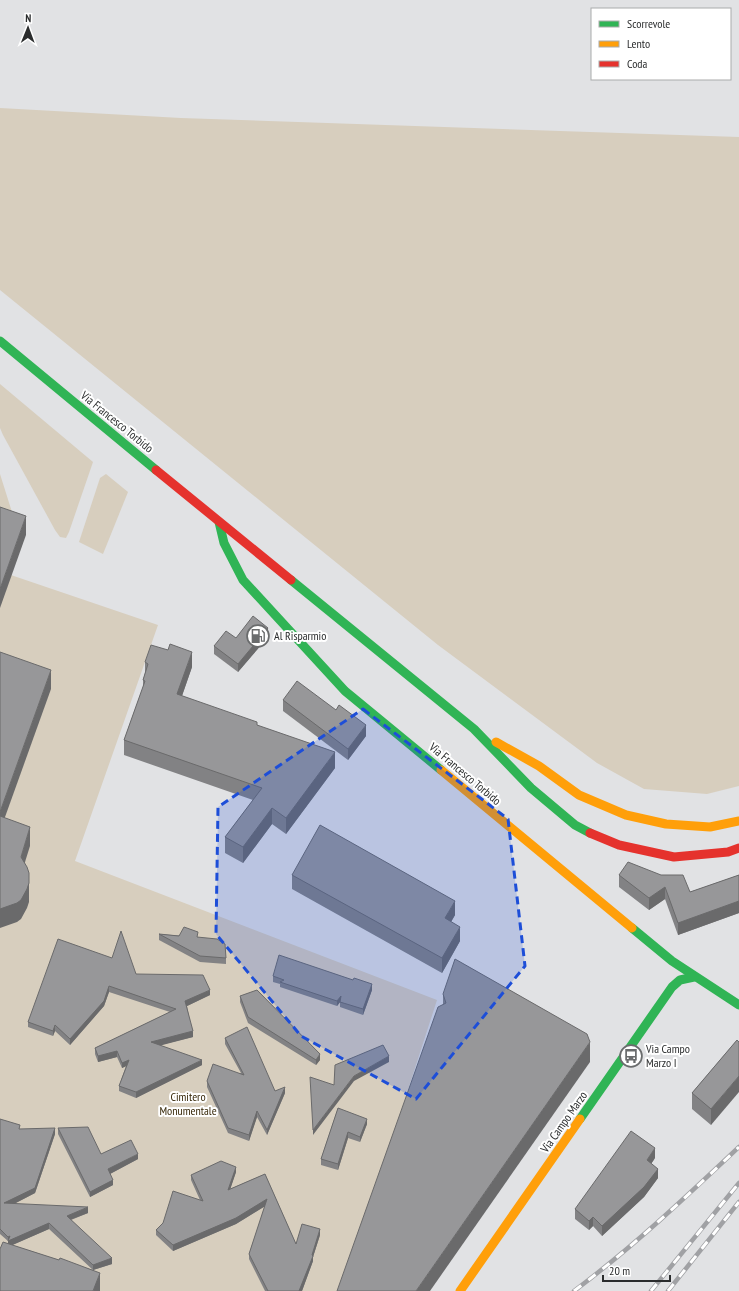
<svg xmlns="http://www.w3.org/2000/svg" width="739" height="1291" font-family="'PT Sans Narrow',sans-serif">
  <rect width="100%" height="100%" fill="#e1e2e4"/>
  <g fill="#d7cebe">
    <polygon points="0,108 181,118 739,137 739,786 707,794 644,789 597,763 438,645 0,290"/>
    <polygon points="0,384 93,462 69,532 66,538 60,537 55,530 3,435 0,428"/>
    <polygon points="0,474 17,528 5,573 158,625 75,861 437,1000 343,1291 0,1291"/>
    <polygon points="106,474 128,492 103,554 79,542 100,478"/>
  </g>
  <g fill="none" stroke-linecap="round" stroke-linejoin="round">
    <g stroke="#30b455" stroke-width="9">
      <polyline points="0,341 156,470"/>
      <polyline points="219,522 224,543 243,580 345,691 441,770"/>
      <polyline points="291,580 474,729 531,788 575,825 590,833"/>
      <polyline points="632,928 672,961 739,1005"/>
      <polyline points="580,1119 672,987 680,980 694,977"/>
    </g>
    <g stroke="#ff9f0a" stroke-width="9">
      <polyline points="496,742 539,766 579,795 626,815 666,824 710,827 739,821"/>
      <polyline points="441,770 632,928"/>
      <polyline points="460,1291 580,1119"/>
    </g>
    <g stroke="#e5322d" stroke-width="9">
      <polyline points="156,470 291,580"/>
      <polyline points="590,833 619,845 674,857 728,852 739,848"/>
    </g>
    <g stroke="#a0a1a4" stroke-width="4.5">
      <g id="rail">
        <path d="M574 1291C633 1247 686 1197 739 1147"/>
        <polyline points="651,1291 739,1183"/>
        <polyline points="668,1291 739,1202"/>
      </g>
    </g>
    <use href="#rail" stroke="#fff" stroke-width="3" stroke-dasharray="9" stroke-linecap="butt"/>
  </g>
  <g fill="#828284" fill-rule="evenodd">
    <polygon points="268,637 238,672 214,654 214,646 236,638"/>
    <polygon points="145,662 192,667 182,696 257,725 335,768 286,834 272,824 243,863 225,853 225,837 253,800 124,755 124,740 143,687 143,680 145,673"/>
    <polygon points="283,700 336,710 366,736 348,760 283,711"/>
    <polygon points="292,875 455,915 451,922 460,941 442,973 292,889"/>
    <polygon points="619,875 690,892 739,875 739,913 678,935 665,899 649,910 619,887"/>
    <polygon points="159,934 198,937 226,958 226,964 200,962 159,940"/>
    <polygon points="136,974 210,995 187,1006 193,1037 160,1045 202,1065 136,1098 119,1091 119,1086 126,1066 122,1068 117,1057 98,1062 95,1054 95,1048 170,1012 109,992 104,1006 70,1045 55,1031 53,1036 28,1027 28,1022"/>
    <polygon points="273,976 372,990 363,1015 340,1007 340,1002 337,1006 280,987 280,984 273,982"/>
    <polygon points="443,994 590,1062 443,1005"/>
    <polygon points="240,996 320,1060 316,1065 248,1023 240,1002"/>
    <polygon points="225,1038 275,1091 285,1093 267,1135 257,1117 249,1141 228,1133 207,1087 207,1081 241,1073 225,1044"/>
    <polygon points="737,1040 711,1125 692,1109 692,1093"/>
    <polygon points="338,1108 367,1124 360,1142 348,1138 338,1170 321,1165 321,1159"/>
    <path d="M0 1119 20 1129 55 1134 35 1193 14 1204 88 1213 71 1220 112 1264 93 1270 100 1291 8 1243V1241L0 1234ZM49 1229 93 1270 59 1260 12 1245Z"/>
    <polygon points="58,1128 101,1154 138,1159 110,1174 113,1185 90,1197 58,1134"/>
    <polygon points="655,1158 651,1164 658,1178 644,1197 602,1236 593,1226 589,1230 575,1219 575,1209"/>
    <polygon points="236,1172 230,1189 265,1174 296,1244 320,1235 313,1257 313,1261 302,1291 265,1291 249,1259 249,1254 265,1206 236,1224 173,1251 156,1235 156,1230 200,1200 191,1180 191,1175"/>
  </g>
  <g fill="#6a6a6b">
    <polygon points="26,516 26,535 0,608 0,589"/>
    <polygon points="268,628 268,637 238,672 238,664"/>
    <polygon points="192,652 192,667 177,710 177,694"/>
    <polygon points="51,670 51,689 0,831 0,812"/>
    <polygon points="366,725 366,736 348,760 348,749"/>
    <polygon points="335,752 335,768 286,834 286,818"/>
    <polygon points="272,808 272,824 243,863 243,847"/>
    <polygon points="30,827 30,846 21,875 21,857"/>
    <polygon points="29,883 29,902 27,908 21,919 17,922 0,928 0,929 0,909"/>
    <polygon points="665,887 665,899 649,910 649,898"/>
    <polygon points="455,901 455,915 445,932 445,918"/>
    <polygon points="739,901 739,913 678,935 678,923"/>
    <polygon points="460,927 460,941 442,973 442,958"/>
    <polygon points="372,984 372,990 363,1015 363,1009"/>
    <polygon points="109,986 109,992 104,1006 70,1045 70,1039"/>
    <polygon points="210,990 210,995 185,1007 185,1001"/>
    <polygon points="341,996 341,1001 337,1006 337,1001"/>
    <polygon points="55,1025 55,1031 53,1036 53,1031"/>
    <polygon points="193,1031 193,1037 151,1048 151,1042"/>
    <polygon points="590,1042 590,1062 430,1291 416,1291"/>
    <polygon points="117,1051 117,1057 98,1062 98,1056"/>
    <polygon points="320,1054 320,1060 316,1065 316,1060"/>
    <polygon points="389,1056 389,1062 354,1081 313,1135 313,1130 354,1076"/>
    <polygon points="129,1060 129,1065 122,1068 122,1063"/>
    <polygon points="202,1060 202,1065 136,1098 136,1092"/>
    <polygon points="739,1076 739,1092 711,1125 711,1109"/>
    <polygon points="285,1087 285,1093 267,1135 267,1130"/>
    <polygon points="257,1111 257,1117 249,1141 249,1135"/>
    <polygon points="367,1119 367,1124 360,1142 360,1137"/>
    <polygon points="55,1128 55,1134 35,1193 4,1209 4,1203"/>
    <polygon points="348,1132 348,1138 338,1170 338,1164"/>
    <polygon points="655,1148 655,1158 647,1170 647,1160"/>
    <polygon points="138,1154 138,1159 108,1175 108,1169"/>
    <polygon points="236,1167 236,1172 228,1196 228,1190"/>
    <polygon points="658,1169 658,1178 644,1197 602,1236 602,1226"/>
    <polygon points="113,1180 113,1185 90,1197 90,1192"/>
    <polygon points="267,1199 267,1205 236,1224 173,1251 173,1245"/>
    <polygon points="88,1207 88,1213 67,1221 67,1216"/>
    <polygon points="593,1217 593,1226 589,1230 589,1221"/>
    <polygon points="49,1223 49,1229 8,1247 8,1237"/>
    <polygon points="320,1229 320,1235 313,1257 313,1261 302,1291 299,1291 312,1255"/>
    <polygon points="112,1258 112,1264 93,1270 93,1265"/>
    <polygon points="100,1273 100,1291 93,1291"/>
  </g>
  <g fill="#979799" stroke="#6a6a6b">
    <polygon points="0,507 26,516 0,589"/>
    <polygon points="253,616 268,628 238,664 214,646 226,631 236,638"/>
    <polygon points="170,644 192,652 177,694 257,722 257,725 335,752 286,818 272,808 243,847 225,837 262,788 124,740 145,681 143,680 148,664 145,662 151,645 168,650"/>
    <polygon points="0,652 51,670 0,812"/>
    <polygon points="297,681 336,710 339,705 366,725 348,749 283,700"/>
    <polygon points="0,816 30,827 21,857 27,867 29,873 29,883 27,889 21,900 17,903 0,909 0,910"/>
    <polygon points="320,825 455,901 445,918 460,927 442,958 292,875"/>
    <polygon points="628,862 661,875 683,875 690,892 739,875 739,901 678,923 665,887 649,898 619,875"/>
    <polygon points="184,927 198,932 197,937 217,939 225,944 226,958 200,956 159,934 179,936"/>
    <polygon points="121,931 136,974 203,975 210,990 185,1001 193,1031 151,1042 202,1060 136,1092 119,1086 129,1060 122,1063 117,1051 98,1056 95,1048 176,1009 109,986 104,1001 70,1039 55,1025 53,1031 28,1022 58,939 112,958"/>
    <polygon points="279,955 353,980 354,978 372,984 363,1009 340,1002 341,996 337,1001 280,982 284,980 273,976"/>
    <polygon points="455,959 587,1034 590,1042 416,1291 337,1291 438,1007 446,1003 443,994"/>
    <polygon points="257,990 320,1054 316,1060 248,1017 240,996"/>
    <polygon points="247,1027 275,1091 285,1087 267,1130 257,1111 249,1135 228,1128 207,1081 213,1064 244,1075 225,1038"/>
    <polygon points="737,1040 739,1042 739,1076 711,1109 692,1093"/>
    <polygon points="383,1045 389,1056 354,1076 313,1130 310,1077 334,1085 335,1065"/>
    <polygon points="338,1108 367,1119 360,1137 348,1132 338,1164 321,1159"/>
    <polygon points="0,1119 20,1125 19,1129 55,1128 35,1188 4,1203 88,1207 67,1216 112,1258 93,1265 49,1223 8,1241 10,1236 8,1237 0,1229"/>
    <polygon points="88,1127 101,1154 131,1140 138,1154 108,1169 113,1180 90,1192 58,1128"/>
    <polygon points="631,1131 655,1148 647,1160 658,1169 644,1187 602,1226 593,1217 589,1221 575,1209"/>
    <polygon points="221,1161 236,1167 228,1190 265,1174 296,1244 302,1224 320,1229 312,1255 313,1256 299,1291 268,1291 249,1254 267,1199 236,1218 173,1245 156,1230 163,1223 173,1191 203,1201 191,1175"/>
    <polygon points="3,1242 59,1260 60,1258 100,1273 93,1291 0,1291 0,1249"/>
  </g>
  <path fill="#1d4ed8" fill-opacity="0.2" stroke="#1d4ed8" stroke-width="3" stroke-dasharray="8 5" stroke-linejoin="round" d="M363 709 508 819 525 966 416 1099 301 1036 216 934 218 807Z"/>
  <defs>
    <g id="fuel-ring" transform="scale(1.15)"><circle r="9.5" fill="#fff" stroke="#6a6c6d" stroke-width="1.5"/><path d="M-5.5-6h7V0h2V4h1.3V-2.5L3-4.5l.8-.8L6-3V5H2.5V1h-1V6h-7ZM-4.2-4.7v3.2H.2V-4.7Z" fill="#6a6c6d"/></g>
    <g id="bus-ring" transform="scale(1.15)"><circle r="9.5" fill="#fff" stroke="#6a6c6d" stroke-width="1.5"/><path d="M-5-6H5V4H4V6H2V4H-2V6H-4V4H-5ZM-3.5-4V0h7V-4ZM-3.5 1.2v1.5H-2V1.2ZM2 1.2v1.5H3.5V1.2Z" fill="#6a6c6d"/></g>
  </defs>
  <g fill-rule="evenodd">
    <use href="#fuel-ring" x="258" y="636"/>
    <use href="#bus-ring" x="631" y="1056"/>
  </g>
  <g text-anchor="middle" stroke-width="4" stroke-linejoin="round" paint-order="stroke">
    <g font-size="12" fill="#2a2c2d" stroke="#fff">
      <text transform="translate(117 422) rotate(39)" y="4">Via Francesco Torbido</text>
      <text transform="translate(465 774) rotate(40)" y="4">Via Francesco Torbido</text>
      <text transform="translate(564 1122) rotate(-55)" y="4">Via Campo Marzo</text>
    </g>
    <g font-size="12" fill="#2a2c2d" stroke="#fff" text-anchor="start">
      <text x="274" y="640">Al Risparmio</text>
      <text x="646" y="1053">Via Campo<tspan x="646" dy="14">Marzo I</tspan></text>
    </g>
    <g font-size="12" fill="#372809" stroke="#fff">
      <text x="188" y="1101">Cimitero<tspan x="188" dy="14">Monumentale</tspan></text>
    </g>
  </g>
  <rect x="591" y="8" width="140" height="72" fill="#ffffff" stroke="#aaabab"/>
  <rect x="599" y="21" width="20" height="6" fill="#30b455" stroke="#aaabab"/>
  <text x="627" y="28" font-size="12" fill="#2a2c2d">Scorrevole</text>
  <rect x="599" y="41" width="20" height="6" fill="#ff9f0a" stroke="#aaabab"/>
  <text x="627" y="48" font-size="12" fill="#2a2c2d">Lento</text>
  <rect x="599" y="61" width="20" height="6" fill="#e5322d" stroke="#aaabab"/>
  <text x="627" y="68" font-size="12" fill="#2a2c2d">Coda</text>
  <g transform="translate(28 28) rotate(1)" stroke="#ffffff" stroke-width="3" paint-order="stroke">
  <path d="M0-3L7 15L0 10L-7 15Z" fill="#2a2c2d"/>
  <text y="-6" font-size="11" font-weight="bold" text-anchor="middle" fill="#2a2c2d">N</text>
  </g>
  <path d="M603 1275v6h67v-6" fill="none" stroke="#2a2c2d" stroke-width="2"/>
  <text x="609" y="1275" font-size="12" fill="#2a2c2d" stroke="#ffffff" stroke-width="3" paint-order="stroke">20 m</text>
</svg>
